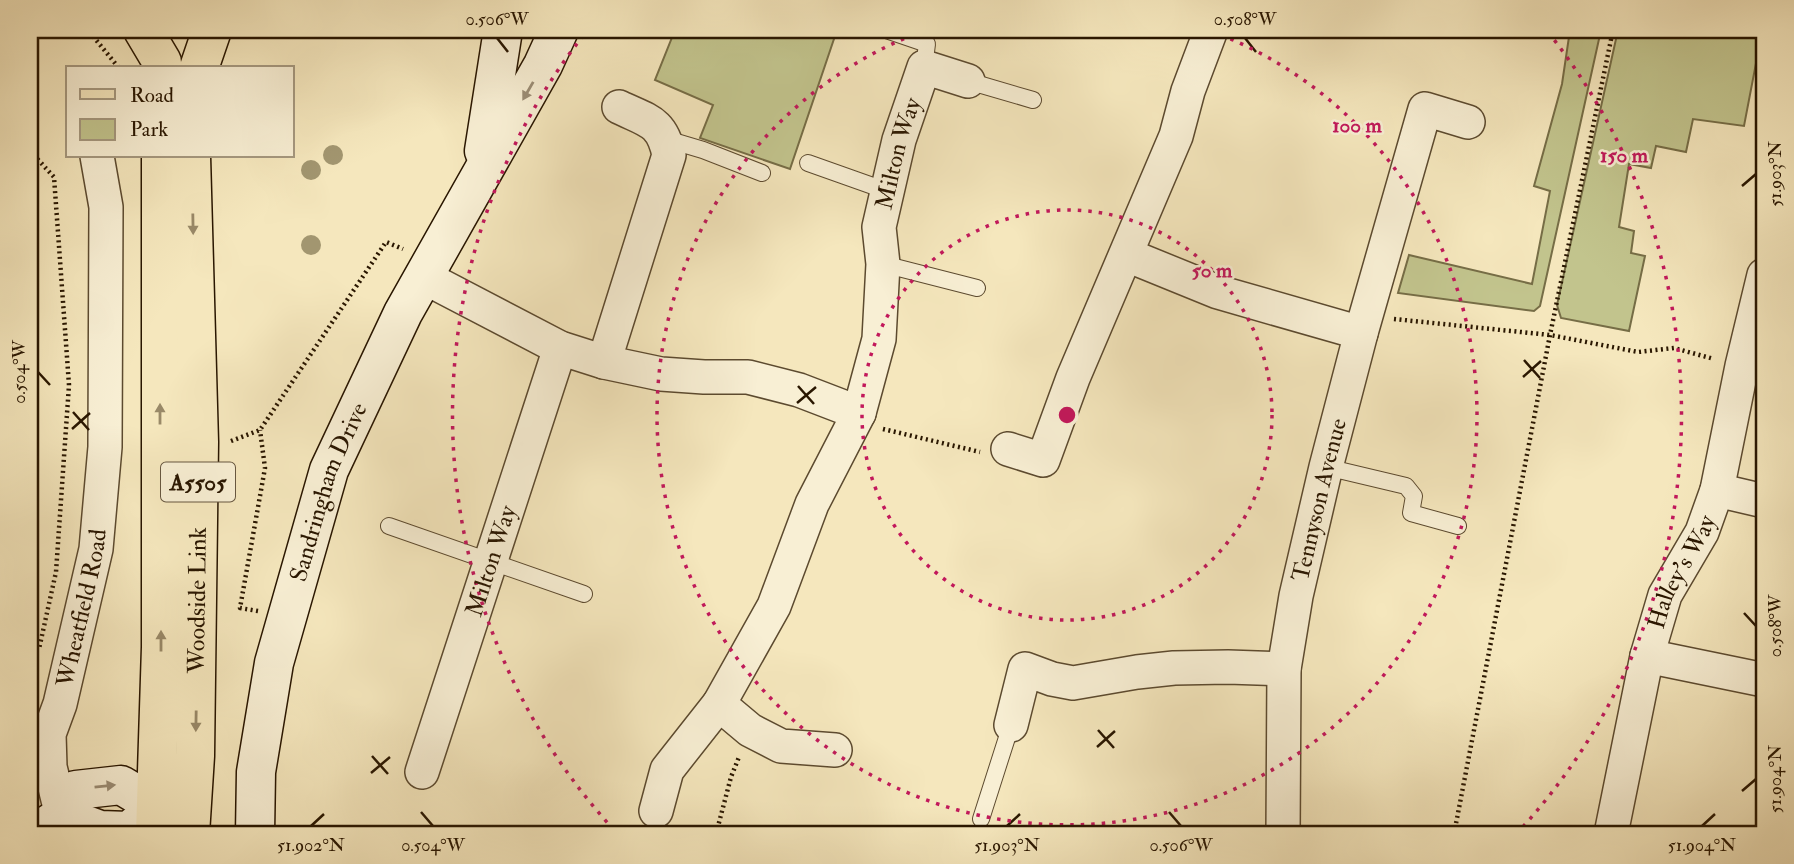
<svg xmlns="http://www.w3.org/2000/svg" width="1794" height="864" font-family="'IM FELL Double Pica',serif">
  <rect width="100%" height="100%" fill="#f5e7bd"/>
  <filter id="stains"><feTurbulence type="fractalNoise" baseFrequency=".00286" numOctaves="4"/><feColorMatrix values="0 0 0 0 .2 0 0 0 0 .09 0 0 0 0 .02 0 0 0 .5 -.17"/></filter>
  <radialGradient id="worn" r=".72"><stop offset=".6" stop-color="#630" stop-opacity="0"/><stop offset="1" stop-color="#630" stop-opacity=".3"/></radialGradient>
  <g fill="#c2c48d" stroke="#766d46" stroke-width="2">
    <polygon points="675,30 837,30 790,169 700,138 713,105 655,80"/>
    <polygon points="1570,30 1601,30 1540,306 1534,311 1398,293 1409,255 1532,284 1550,191 1534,186 1562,84"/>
    <polygon points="1618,30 1761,30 1762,32 1744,126 1693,119 1686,152 1656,146 1651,168 1629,164 1619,227 1634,231 1631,253 1645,256 1629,331 1561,318 1557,305"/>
  </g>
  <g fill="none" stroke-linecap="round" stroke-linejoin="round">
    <g stroke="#5c4a2f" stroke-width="18">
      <g id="lane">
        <polyline points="886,30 927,44 924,67"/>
        <polyline points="968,81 1033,100"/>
        <polyline points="666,139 703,150 762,173"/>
        <polyline points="808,163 887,191"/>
        <polyline points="883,264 977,288"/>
        <polyline points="1326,467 1406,486 1414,496 1411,513 1458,526"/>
        <polyline points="389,526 584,594"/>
        <polyline points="981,819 1011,725"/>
      </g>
    </g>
    <g stroke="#5c4a2f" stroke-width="36">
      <g id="street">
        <polyline points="1127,255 1218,292 1361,333"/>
        <polyline points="424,277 560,348 604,362 661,374 704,377 748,377 799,390 859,413"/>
        <path d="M604 362 669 155C662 121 648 121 619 107"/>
        <polyline points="1008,449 1043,460 1073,378 1176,136 1188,91 1211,30"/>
        <polyline points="1717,490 1764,501"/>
        <polyline points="1647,656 1764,680"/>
        <polyline points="1011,725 1025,669 1052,679 1073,683 1137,672 1174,668 1228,667 1284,669"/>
        <path id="s1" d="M835 750 781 746 750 730 719 704 774 606 812 504 859 413 879 339 883 264 879 227 899 140 924 67 968 81"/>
        <path id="s2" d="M422 772 560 348"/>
        <polyline points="656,811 667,770 719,704"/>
        <path id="s3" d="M62 816 50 767 49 734 60 704 96 549 105 447 106 207 97 156"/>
        <path id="s4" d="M1283 834 1284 669 1296 596 1326 467 1361 333 1425 109 1468 122"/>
        <path id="s5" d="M1611 834 1647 656 1665 595 1702 532 1717 490 1742 366 1764 275"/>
      </g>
    </g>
    <g stroke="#291600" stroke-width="41">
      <g id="secondary">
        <polyline points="484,151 503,30"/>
        <polyline points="62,816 76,790 121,785 158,807 185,808"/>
        <polyline points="62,816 100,830 129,831 158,807"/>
        <polyline points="33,834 62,816"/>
        <path id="s6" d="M255 834 256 772 274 663 329 470 403 313 543 65 559 30"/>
      </g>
    </g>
    <g stroke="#291600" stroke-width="41">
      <g id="primary">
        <polyline points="143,30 162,62 162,68"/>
        <polyline points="199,68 212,30"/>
        <polyline points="155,834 161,647 161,156"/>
        <path id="s7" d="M190 834 195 756 199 442 191 156"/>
      </g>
    </g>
    <g stroke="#291600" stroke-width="4.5" stroke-dasharray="2 3.5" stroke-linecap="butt">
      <polyline points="78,30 92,35 119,68"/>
      <polyline points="30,151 54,177 69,385 56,572 39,649"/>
      <polyline points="1394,319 1550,335 1638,352 1674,348 1714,359"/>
      <polyline points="883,429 980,452"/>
      <polyline points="231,441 260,430 386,242 403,249"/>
      <polyline points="258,611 240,608 265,468 260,430"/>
      <polyline points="716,834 731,777 739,757"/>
      <polyline points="1454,834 1550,335 1613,30"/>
    </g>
    <use href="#lane" stroke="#f8efd4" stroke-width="16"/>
    <use href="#street" stroke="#f8efd4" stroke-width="33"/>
    <use href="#secondary" stroke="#f8efd4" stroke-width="38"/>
    <use href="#primary" stroke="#f5e7bd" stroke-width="38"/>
  </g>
  <g fill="#a29670">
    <circle cx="333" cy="155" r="10"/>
    <circle cx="311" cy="170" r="10"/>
    <circle cx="311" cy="245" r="10"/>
  </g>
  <defs><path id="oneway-solid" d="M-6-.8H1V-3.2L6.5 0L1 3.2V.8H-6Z" transform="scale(1.75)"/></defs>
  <g fill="#9b8d75">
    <use href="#oneway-solid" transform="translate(528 91) rotate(120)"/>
    <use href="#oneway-solid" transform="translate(105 786) rotate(-6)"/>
  </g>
  <g fill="#998968">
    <use href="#oneway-solid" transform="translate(193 224) rotate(89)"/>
    <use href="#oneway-solid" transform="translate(160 414) rotate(-90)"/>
    <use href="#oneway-solid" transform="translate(161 641) rotate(-90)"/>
    <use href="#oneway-solid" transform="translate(196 721) rotate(91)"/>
  </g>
  <path fill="none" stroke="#291600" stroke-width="2.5" d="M497 38 508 52M1245 38 1256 52M1742 186 1756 174M1524 360 1540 378M38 372 50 385M1523 377 1541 361M798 386 814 404M797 403 816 387M73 412 89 430M72 429 90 413M1744 613 1756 626M1098 730 1114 748M1097 747 1115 731M372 756 388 774M371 773 390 757M1742 791 1756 779M421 812 433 826M1169 812 1181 826M311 826 324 814M1007 826 1020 814M1702 826 1715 814"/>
  <g fill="none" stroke="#c2185b" stroke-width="3.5" stroke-dasharray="3.5 7">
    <circle cx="1067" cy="415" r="205"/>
    <path d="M1211 31A410 410 0 1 1 923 31"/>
    <path d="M614 830A615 615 0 0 1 586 32M1548 32A615 615 0 0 1 1520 830"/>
  </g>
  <g text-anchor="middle" stroke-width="5" stroke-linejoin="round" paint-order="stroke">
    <rect fill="#f8efd4" stroke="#675740" stroke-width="2" x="161" y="462.5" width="74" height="39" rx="5"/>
    <g font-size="23" font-weight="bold" fill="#291600">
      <text x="198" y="490">A5505</text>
    </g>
    <g font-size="24" fill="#291600" stroke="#f8efd4">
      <text dy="8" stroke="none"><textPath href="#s1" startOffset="718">Milton Way</textPath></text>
      <text dy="8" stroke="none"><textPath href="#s6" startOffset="352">Sandringham Drive</textPath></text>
      <text dy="8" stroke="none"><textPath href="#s4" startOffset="338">Tennyson Avenue</textPath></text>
      <text dy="8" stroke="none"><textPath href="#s2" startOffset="222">Milton Way</textPath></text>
      <text dy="8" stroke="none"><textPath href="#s5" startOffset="273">Halley's Way</textPath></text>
      <text dy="8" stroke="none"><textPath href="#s7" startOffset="234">Woodside Link</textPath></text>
      <text dy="8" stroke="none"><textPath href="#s3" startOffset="214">Wheatfield Road</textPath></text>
    </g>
  </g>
  <circle cx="1067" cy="415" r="10" fill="#c2185b" stroke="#f8efd4" stroke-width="3.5"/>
  <g font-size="21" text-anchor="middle" font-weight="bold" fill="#c2185b" stroke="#f8efd4" stroke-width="5" stroke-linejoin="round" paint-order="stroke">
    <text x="1357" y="132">100 m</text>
    <text x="1624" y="162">150 m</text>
    <text x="1212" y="277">50 m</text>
  </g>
  <rect width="1794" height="864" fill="none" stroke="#f5e7bd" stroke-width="77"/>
  <rect x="66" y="66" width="228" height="91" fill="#f8efd4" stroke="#a5987f" stroke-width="2"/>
  <rect x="80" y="89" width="35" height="10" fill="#f5e7bd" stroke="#a5987f" stroke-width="2"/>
  <text x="130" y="102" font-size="21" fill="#291600">Road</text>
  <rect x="80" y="119" width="35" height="21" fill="#c2c48d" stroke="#a5987f" stroke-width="2"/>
  <text x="130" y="136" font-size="21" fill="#291600">Park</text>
  <rect x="38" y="38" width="1718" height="788" fill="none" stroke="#291600" stroke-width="2.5"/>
  <g font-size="18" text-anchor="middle" fill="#291600">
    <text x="497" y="25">0.506°W</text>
    <text x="1245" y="25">0.508°W</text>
    <text transform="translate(1775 174) rotate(-90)" y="6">51.903°N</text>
    <text transform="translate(19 372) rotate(-90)" y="6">0.504°W</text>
    <text transform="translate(1775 626) rotate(-90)" y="6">0.508°W</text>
    <text transform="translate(1775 779) rotate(-90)" y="6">51.904°N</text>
    <text x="311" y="851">51.902°N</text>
    <text x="433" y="851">0.504°W</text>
    <text x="1007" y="851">51.903°N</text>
    <text x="1181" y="851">0.506°W</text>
    <text x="1702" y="851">51.904°N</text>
  </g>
  <rect width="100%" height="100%" filter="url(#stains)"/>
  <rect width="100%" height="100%" fill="url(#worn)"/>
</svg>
